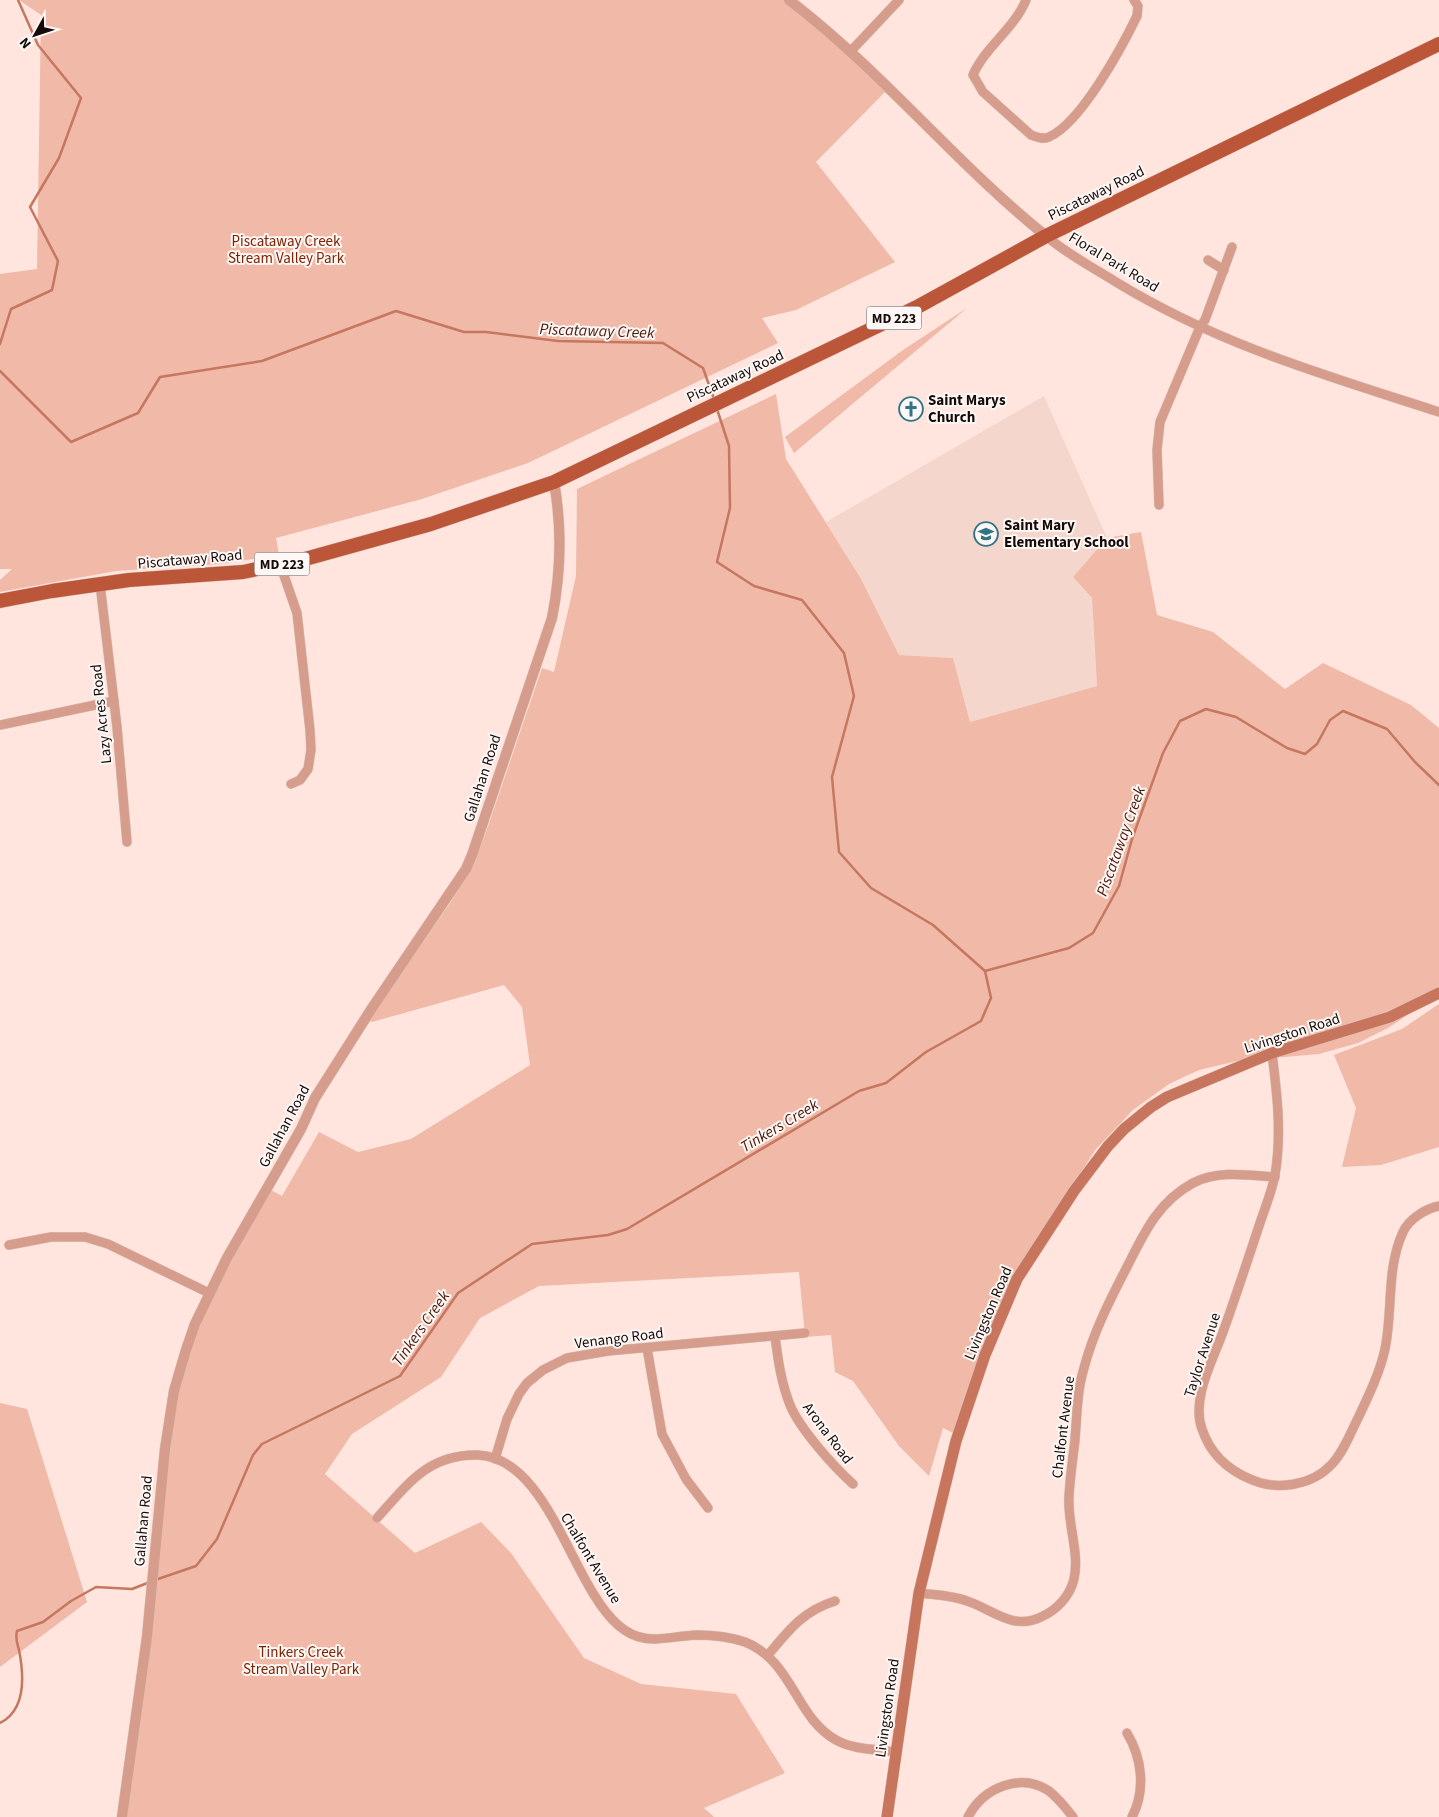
<svg xmlns="http://www.w3.org/2000/svg" width="1439" height="1817" font-family="'Source Sans 3',sans-serif">
  <rect width="100%" height="100%" fill="#ffe5dd"/>
  <polygon fill="#f5d6cc" points="1044,396 1107,538 1073,577 1092,598 1097,686 970,722 953,658 899,655 860,577 826,522"/>
  <g fill="#f0b9a8">
    <polygon points="19,0 785,0 831,37 886,91 816,162 895,262 796,310 762,318 778,343 528,463 422,499 276,538 279,555 221,564 116,571 0,592 0,580 12,569 0,569 0,274 37,269 41,15"/>
    <polygon points="967,308 794,453 785,437 903,350"/>
    <polygon points="776,394 786,459 860,577 899,655 953,658 970,722 1097,686 1092,598 1073,577 1107,538 1141,532 1157,615 1213,632 1285,689 1323,663 1411,705 1439,728 1439,994 1388,1028 1358,1043 1319,1054 1237,1061 1199,1070 1169,1084 1133,1110 1096,1149 1048,1223 955,1434 943,1428 929,1476 899,1446 853,1381 835,1372 831,1335 805,1337 799,1272 539,1286 480,1318 441,1377 352,1434 325,1474 415,1553 481,1522 511,1553 584,1658 641,1684 736,1694 785,1773 704,1808 714,1817 126,1817 178,1385 186,1368 199,1317 269,1189 282,1196 319,1132 358,1152 411,1139 530,1065 522,1007 504,985 372,1022 369,1020 452,900 474,862 486,832 542,668 554,672 576,576 577,489"/>
    <polygon points="1439,1004 1439,1147 1381,1165 1342,1167 1356,1108 1334,1055 1402,1029"/>
    <polygon points="0,1403 27,1409 87,1602 0,1667"/>
  </g>
  <g fill="none" stroke-linecap="round" stroke-linejoin="round">
    <g stroke="#c57760" stroke-width="2.5">
      <polyline points="0,344 11,309 52,290 58,261 30,207 59,158 81,98 38,45 18,0"/>
      <polyline points="0,371 71,442 138,413 160,377 262,361 396,311 464,332 486,332 558,341 663,343 703,368 714,399"/>
      <polyline points="717,409 729,446 730,508 717,562 754,586 802,600 844,653 854,696 832,777 839,852 871,888 933,925 985,971"/>
      <polyline points="985,971 1069,948 1093,933 1119,886 1132,839 1163,753 1180,721 1206,709 1236,717 1287,748 1305,754 1317,744 1330,720 1343,711 1387,729 1415,762 1439,785"/>
      <polyline points="155,1580 196,1566 217,1539 253,1455 262,1444 400,1376 458,1293 532,1244 608,1235 627,1229 859,1091 886,1083 926,1052 981,1021 991,998 985,971"/>
      <path d="M0 1723C26 1710 24 1675 19 1650 17 1642 15 1639 17 1631L43 1622 71 1601 96 1587 132 1589 150 1582"/>
    </g>
    <g stroke="#dac2bb" stroke-width="10">
      <g id="minor">
        <path d="M1026 0C1014 29 985 47 973 75L983 92 1031 135C1037 137 1043 140 1049 137 1081 123 1122 47 1137 16L1138 6 1134 0"/>
        <polyline points="850,52 899,0"/>
        <path d="M1046 236C1067 254 1092 267 1116 282 1219 345 1325 375 1439 412"/>
        <polyline points="1208,260 1224,270"/>
        <polyline points="1159,505 1157,450 1160,422 1200,327 1205,320 1232,247"/>
        <polyline points="280,564 297,613 310,730 311,750 308,769 300,780 291,784"/>
        <polyline points="100,584 117,727 127,842"/>
        <polyline points="0,725 114,701"/>
        <path d="M1272 1053C1277 1093 1282 1134 1275 1175 1272 1191 1265 1208 1260 1223 1248 1259 1236 1296 1223 1332 1213 1360 1191 1399 1202 1429 1210 1453 1226 1469 1250 1479 1276 1491 1312 1486 1332 1464 1344 1451 1351 1432 1359 1416 1369 1395 1380 1372 1385 1349 1393 1311 1386 1269 1403 1232 1409 1219 1425 1209 1439 1206"/>
        <polyline points="9,1245 51,1237 85,1237 108,1244 209,1293"/>
        <path d="M775 1336C778 1360 781 1382 790 1405 800 1429 833 1466 853 1484"/>
        <polyline points="647,1348 662,1434 686,1479 708,1508"/>
        <polyline points="495,1459 507,1419 519,1394 527,1383 543,1370 567,1358 608,1351 805,1333"/>
        <path d="M377 1518C408 1484 428 1454 478 1455 549 1458 571 1584 618 1625 644 1648 667 1636 697 1635 713 1635 730 1637 745 1642 793 1661 795 1717 836 1740 854 1750 876 1749 895 1752"/>
        <path d="M919 1593C935 1595 952 1595 967 1601 992 1609 1013 1631 1041 1617 1057 1610 1070 1596 1074 1579 1080 1553 1067 1523 1069 1496 1070 1477 1073 1458 1075 1440 1077 1416 1077 1391 1084 1368 1094 1330 1112 1296 1130 1261 1146 1229 1160 1201 1193 1183 1217 1170 1249 1175 1275 1177"/>
        <path d="M768 1655C789 1630 803 1611 835 1601"/>
        <path d="M1127 1733C1142 1758 1146 1790 1132 1817"/>
        <path d="M968 1817C983 1788 1020 1772 1049 1791 1058 1798 1066 1808 1073 1817"/>
      </g>
    </g>
    <g stroke="#dac2bb" stroke-width="11">
      <g id="tertiary">
        <path d="M789 0C882 71 955 163 1046 236"/>
        <path d="M122 1817 147 1637 165 1449 174 1391 186 1350 195 1324 227 1258 301 1129 315 1098 372 1008 466 869 472 855 552 618C561 573 562 527 554 482"/>
      </g>
    </g>
    <g stroke="#dac2bb" stroke-width="12">
      <polyline id="secondary" points="887,1817 919,1593 956,1441 985,1355 1017,1279 1074,1191 1108,1146 1124,1129 1151,1107 1167,1097 1272,1053 1390,1017 1439,993"/>
    </g>
    <g stroke="#dac2bb" stroke-width="15">
      <polyline id="primary" points="0,601 52,591 129,580 243,572 305,559 431,524 554,482 919,306 1046,236 1439,44"/>
    </g>
    <use href="#minor" stroke="#d79d8c" stroke-width="9"/>
    <use href="#tertiary" stroke="#d79d8c" stroke-width="10"/>
    <use href="#secondary" stroke="#c8755d" stroke-width="11"/>
    <use href="#primary" stroke="#bc5638" stroke-width="14"/>
  </g>
  <defs>
    <g id="church-ring" transform="scale(1.25)"><circle r="9.5" fill="#fdf7f5" stroke="#317485" stroke-width="1.5"/><path d="M-1.2-6h2.4v3.5h3.3v2.4h-3.3V6h-2.4V-.1h-3.3v-2.4h3.3Z" fill="#317485"/></g>
    <g id="school-ring" transform="scale(1.25)"><circle r="9.5" fill="#fdf7f5" stroke="#317485" stroke-width="1.5"/><path d="M0-5L7-2L0 1L-7-2ZM-4 1L0 2.5L4 1V4Q0 6-4 4Z" fill="#317485"/></g>
  </defs>
  <g fill-rule="evenodd">
    <use href="#church-ring" x="911" y="409"/>
    <use href="#school-ring" x="986" y="534"/>
  </g>
  <g text-anchor="middle" stroke-width="4" stroke-linejoin="round" paint-order="stroke">
    <g fill="#fdf7f5" stroke="#5b5250" stroke-width="1">
      <rect x="866.5" y="306.5" width="55" height="23" rx="4"/>
      <rect x="254.5" y="552.5" width="55" height="23" rx="4"/>
    </g>
    <g font-size="14" font-weight="bold" fill="#160b09">
      <text x="894" y="323">MD 223</text>
      <text x="282" y="569">MD 223</text>
    </g>
    <g font-size="15" fill="#160b09" stroke="#fdf7f5">
      <text transform="translate(1096 193) rotate(-26)" y="5">Piscataway Road</text>
      <text transform="translate(1114 262) rotate(31)" y="5">Floral Park Road</text>
      <text transform="translate(735 376) rotate(-25)" y="5">Piscataway Road</text>
      <text transform="translate(190 559) rotate(-5)" y="5">Piscataway Road</text>
      <text transform="translate(101 714) rotate(-96)" y="5">Lazy Acres Road</text>
      <text transform="translate(482 778) rotate(-72)" y="5">Gallahan Road</text>
      <text transform="translate(1292 1033) rotate(-18)" y="5">Livingston Road</text>
      <text transform="translate(284 1126) rotate(-62)" y="5">Gallahan Road</text>
      <text transform="translate(988 1313) rotate(-67)" y="5">Livingston Road</text>
      <text transform="translate(619 1338) rotate(-7)" y="5">Venango Road</text>
      <text transform="translate(1202 1355) rotate(-72)" y="5">Taylor Avenue</text>
      <text transform="translate(1063 1427) rotate(-83)" y="5">Chalfont Avenue</text>
      <text transform="translate(828 1433) rotate(53)" y="5">Arona Road</text>
      <text transform="translate(143 1521) rotate(-85)" y="5">Gallahan Road</text>
      <text transform="translate(591 1558) rotate(59)" y="5">Chalfont Avenue</text>
      <text transform="translate(887 1708) rotate(-82)" y="5">Livingston Road</text>
    </g>
    <g font-size="15" fill="#802200" stroke="#fdf7f5">
      <text x="286" y="246">Piscataway Creek<tspan x="286" dy="17">Stream Valley Park</tspan></text>
      <text x="301" y="1657">Tinkers Creek<tspan x="301" dy="17">Stream Valley Park</tspan></text>
    </g>
    <g font-size="15" font-weight="bold" fill="#160b09" stroke="#fdf7f5" text-anchor="start">
      <text x="928" y="405">Saint Marys<tspan x="928" dy="17">Church</tspan></text>
      <text x="1004" y="530">Saint Mary<tspan x="1004" dy="17">Elementary School</tspan></text>
    </g>
    <g font-size="16" font-style="italic" fill="#4c1a0b" stroke="#fdf7f5">
      <text transform="translate(597 330) rotate(2)" y="6">Piscataway Creek</text>
      <text transform="translate(1120 841) rotate(-70)" y="6">Piscataway Creek</text>
      <text transform="translate(779 1125) rotate(-31)" y="6">Tinkers Creek</text>
      <text transform="translate(420 1328) rotate(-55)" y="6">Tinkers Creek</text>
    </g>
  </g>
  <g transform="translate(35 35) rotate(230)" stroke="#fdf7f5" stroke-width="4" paint-order="stroke">
  <path d="M0-4L9 19L0 12L-9 19Z" fill="#160b09"/>
  <text y="-8" font-size="14" font-weight="bold" text-anchor="middle" fill="#160b09">N</text>
  </g>
</svg>
